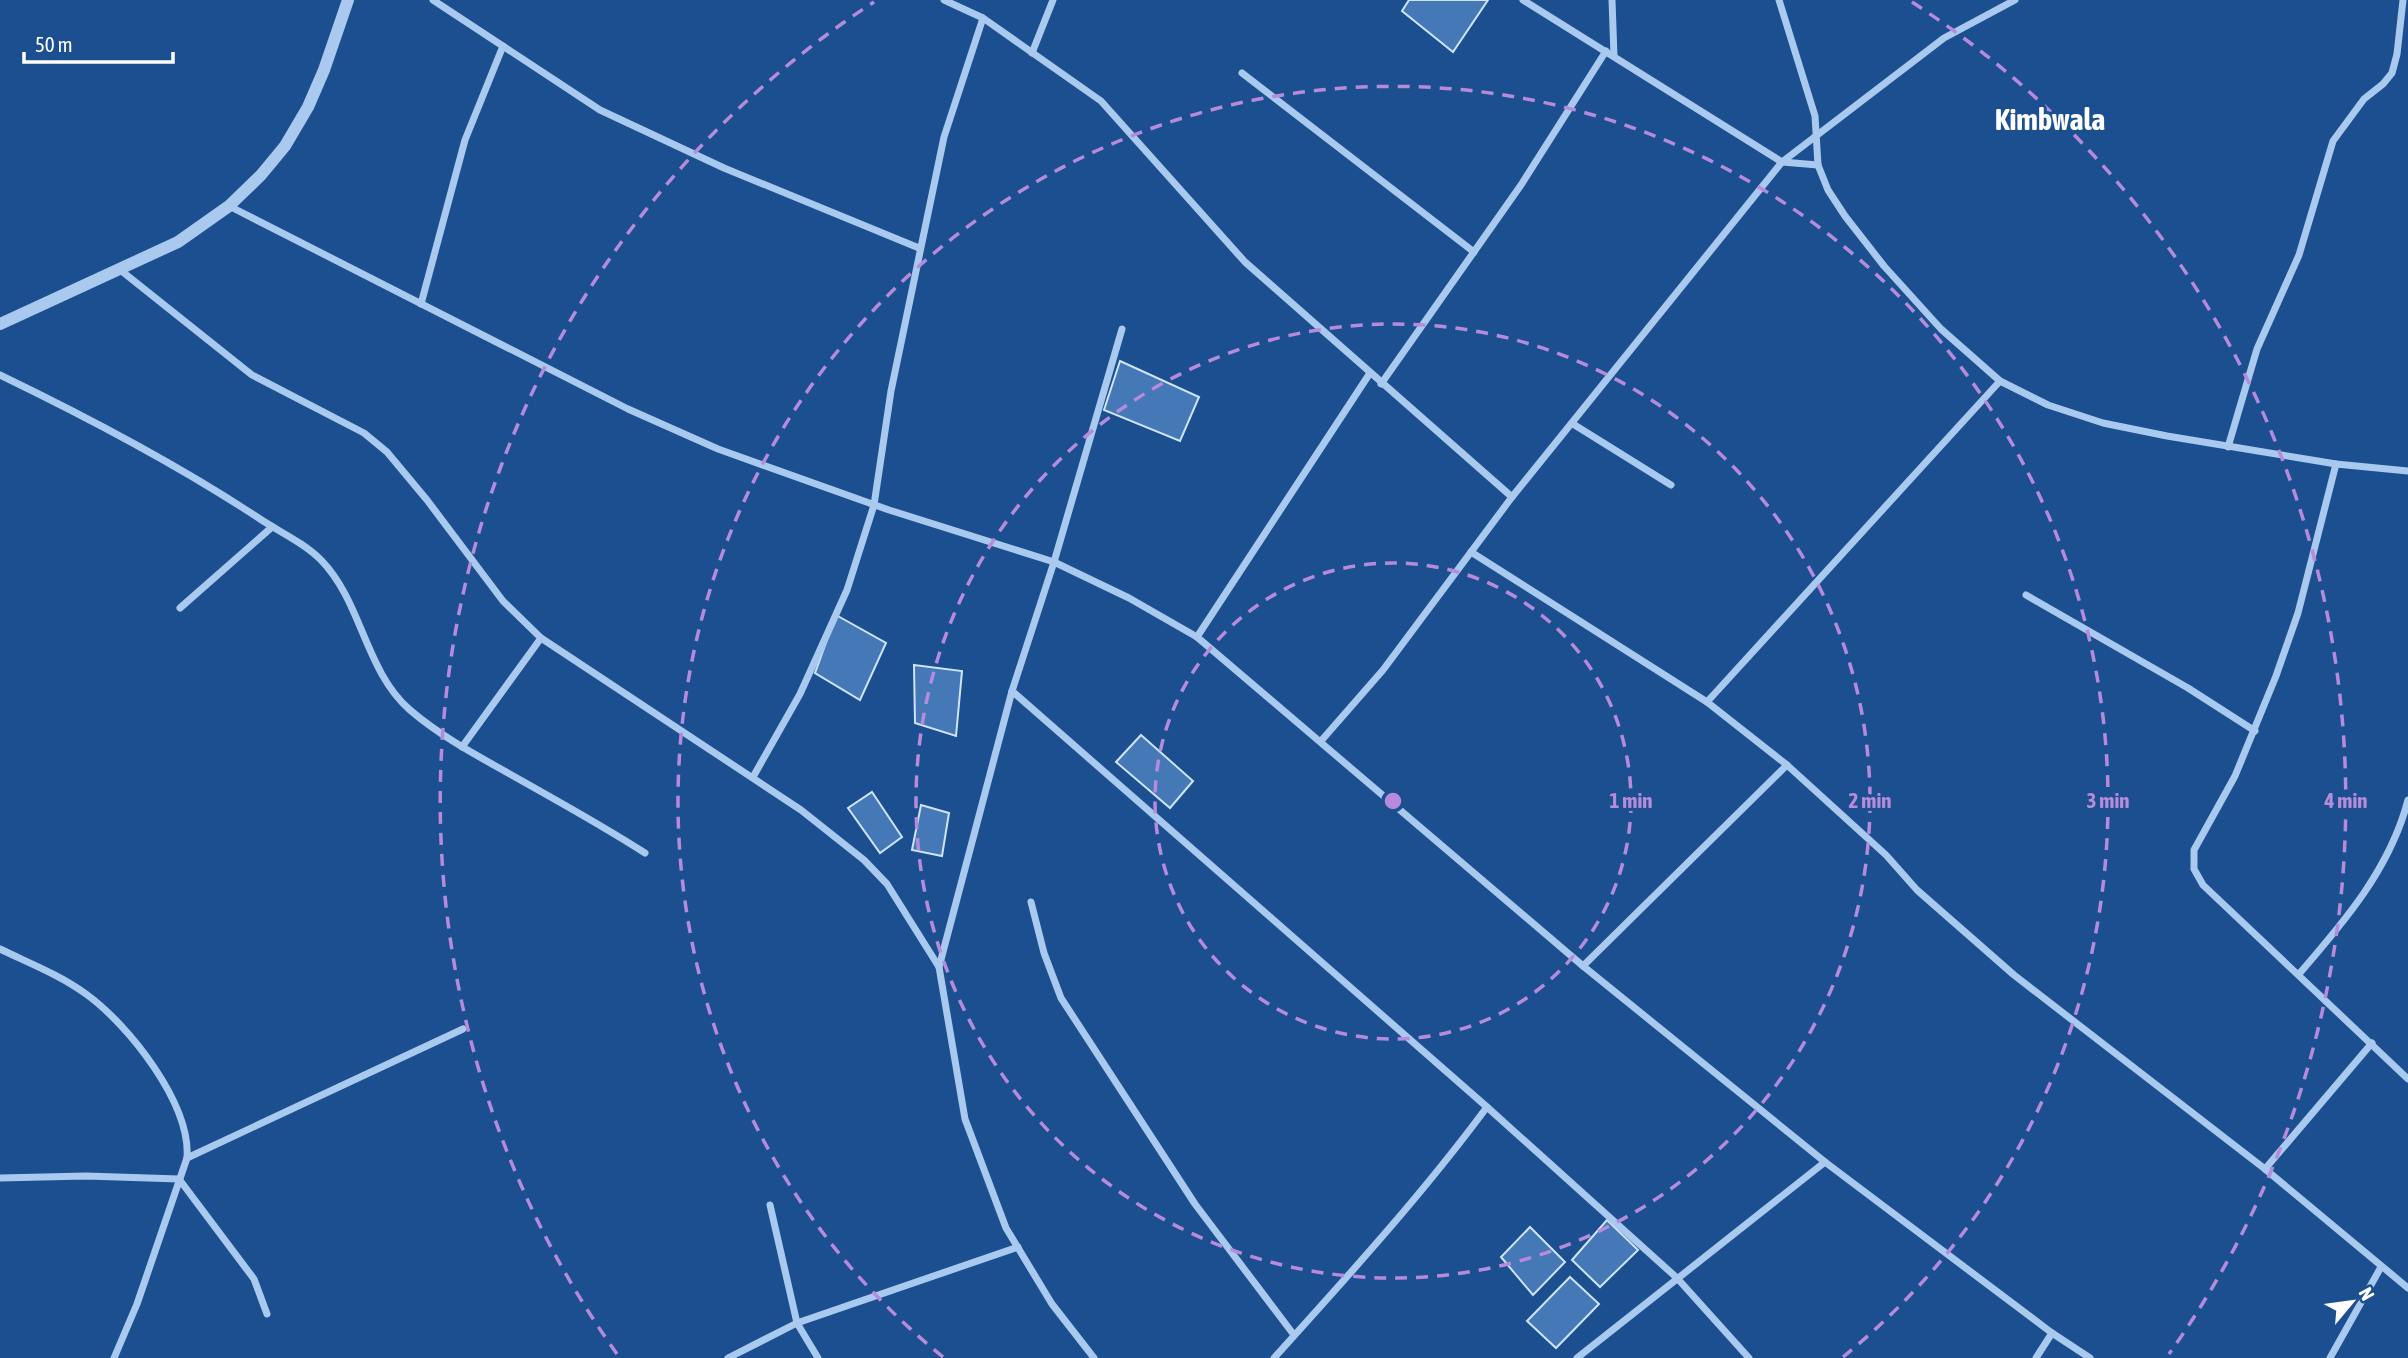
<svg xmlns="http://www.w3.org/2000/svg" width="2408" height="1358" font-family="'Asap Condensed',sans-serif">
  <rect width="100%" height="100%" fill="#1b4f8f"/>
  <g fill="#4478b7" stroke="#cfe3fa" stroke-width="2">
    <polygon points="1409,0 1488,0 1453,52 1402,11"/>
    <polygon points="1120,361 1199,397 1180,441 1104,410"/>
    <polygon points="836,615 886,643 860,700 815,673"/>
    <polygon points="914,665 962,671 956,736 915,723"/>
    <polygon points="1141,735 1193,781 1170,808 1116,762"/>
    <polygon points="872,792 902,837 880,853 848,808"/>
    <polygon points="921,805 949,813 942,856 912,850"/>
    <polygon points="1607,1220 1638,1250 1600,1287 1572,1260"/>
    <polygon points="1530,1227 1565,1262 1533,1295 1501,1257"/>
    <polygon points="1570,1277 1599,1304 1556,1348 1527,1321"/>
  </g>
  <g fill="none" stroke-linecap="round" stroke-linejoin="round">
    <g stroke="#a9c9ee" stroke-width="7">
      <polyline points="433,0 600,110 724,168 919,248"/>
      <polyline points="944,0 983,18 1101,101 1245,262 1512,497"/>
      <polyline points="1523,0 1782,162 1944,38 2015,0"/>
      <polyline points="1612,0 1614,56"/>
      <polyline points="1779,0 1815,116 1818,165 1828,190 1845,216 1884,266 1941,329 2000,381 2048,405 2103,423 2167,436 2336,464 2408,471"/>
      <polyline points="1032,53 1053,0"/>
      <polyline points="1242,73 1474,252"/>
      <polyline points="229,206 628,409 718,449 889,510 1054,562 1129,598 1197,637 1583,966 1825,1162 2052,1333 2090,1358"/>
      <polyline points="119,269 252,375 364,433 387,452 427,500 503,601 541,638 801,810 864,860 887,884 939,967 965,1119 1006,1228 1052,1304 1094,1358"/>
      <polyline points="421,304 465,140 503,46"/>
      <path d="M0 375C89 418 177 464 260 519 280 532 304 543 321 560 362 602 365 671 410 710 439 735 474 754 508 773 554 799 600 824 645 853"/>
      <polyline points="1381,384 1521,185 1606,51"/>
      <polyline points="1573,424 1671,485"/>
      <polyline points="2228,447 2257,349 2299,255 2333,141 2364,99 2383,84 2392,73 2397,54 2403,0"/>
      <polyline points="2336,464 2298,613 2276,676 2235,776 2194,850 2194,869 2203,885 2408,1079"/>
      <polyline points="1471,552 1707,702 1787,765 1886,855 1917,890 2014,975 2265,1169 2408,1288"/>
      <polyline points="2026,595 2188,688 2255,731"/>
      <polyline points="180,608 272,527"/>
      <polyline points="1197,637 1370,373"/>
      <polyline points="1012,691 1487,1107 1677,1278 1749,1358"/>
      <polyline points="1707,702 2000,381"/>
      <polyline points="1321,741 1383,670 1512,497 1782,162 1818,165"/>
      <polyline points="462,747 541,638"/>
      <polyline points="753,777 800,694 847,590 874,505 891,391 944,137 983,18"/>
      <polyline points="1031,902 1044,953 1061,998 1195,1204 1294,1335"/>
      <path d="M0 949C29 963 60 975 86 994 129 1025 191 1104 187 1158L137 1304 114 1358"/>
      <polyline points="1583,966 1787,765"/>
      <polyline points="939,967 1012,691 1054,562 1122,329"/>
      <path d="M2299 974C2344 922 2390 869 2408 800"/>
      <polyline points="187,1158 463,1029"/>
      <polyline points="2265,1169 2372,1043"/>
      <polyline points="0,1178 86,1176 179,1179 254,1279 267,1314"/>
      <polyline points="770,1205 797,1323 818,1358"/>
      <polyline points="728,1358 797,1323 1018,1247"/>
      <path d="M1274 1358C1348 1276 1421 1196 1487 1107"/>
      <polyline points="1577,1358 1825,1162"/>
      <polyline points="2036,1358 2052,1333"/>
      <polyline points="2330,1358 2381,1267"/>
    </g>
    <polyline stroke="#a9c9ee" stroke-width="12" points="0,324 178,242 229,206 261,175 285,146 308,107 324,70 348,0"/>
  </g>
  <g fill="none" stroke="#b68bdc" stroke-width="3.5" stroke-dasharray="12 9">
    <circle cx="1393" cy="801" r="238"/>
    <circle cx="1393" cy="801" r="477"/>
    <path d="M943 1357A715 715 0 1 1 1843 1357"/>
    <path d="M617 1354A953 953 0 0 1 874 2M1912 2A953 953 0 0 1 2169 1354"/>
  </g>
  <g text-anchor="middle" stroke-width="6" stroke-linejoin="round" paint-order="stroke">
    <g font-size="30" font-weight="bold" fill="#fff" stroke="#1b4f8f">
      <text x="2050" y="130">Kimbwala</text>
    </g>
  </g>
  <circle cx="1393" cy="801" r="10" fill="#b68bdc" stroke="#1b4f8f" stroke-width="3.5"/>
  <g font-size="21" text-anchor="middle" font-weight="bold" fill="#b68bdc" stroke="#1b4f8f" stroke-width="6" stroke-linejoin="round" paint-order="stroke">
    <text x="1631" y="808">1 min</text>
    <text x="1870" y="808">2 min</text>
    <text x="2108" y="808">3 min</text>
    <text x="2346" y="808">4 min</text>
  </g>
  <g transform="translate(2352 1302) rotate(61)" stroke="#1b4f8f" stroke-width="5" paint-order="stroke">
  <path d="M0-5L12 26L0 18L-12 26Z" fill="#ffffff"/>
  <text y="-10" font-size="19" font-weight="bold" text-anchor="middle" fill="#ffffff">N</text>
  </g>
  <path d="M24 52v10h149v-10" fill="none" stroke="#ffffff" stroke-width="3.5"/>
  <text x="35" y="52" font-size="21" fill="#ffffff" stroke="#1b4f8f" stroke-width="5" paint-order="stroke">50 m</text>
</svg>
